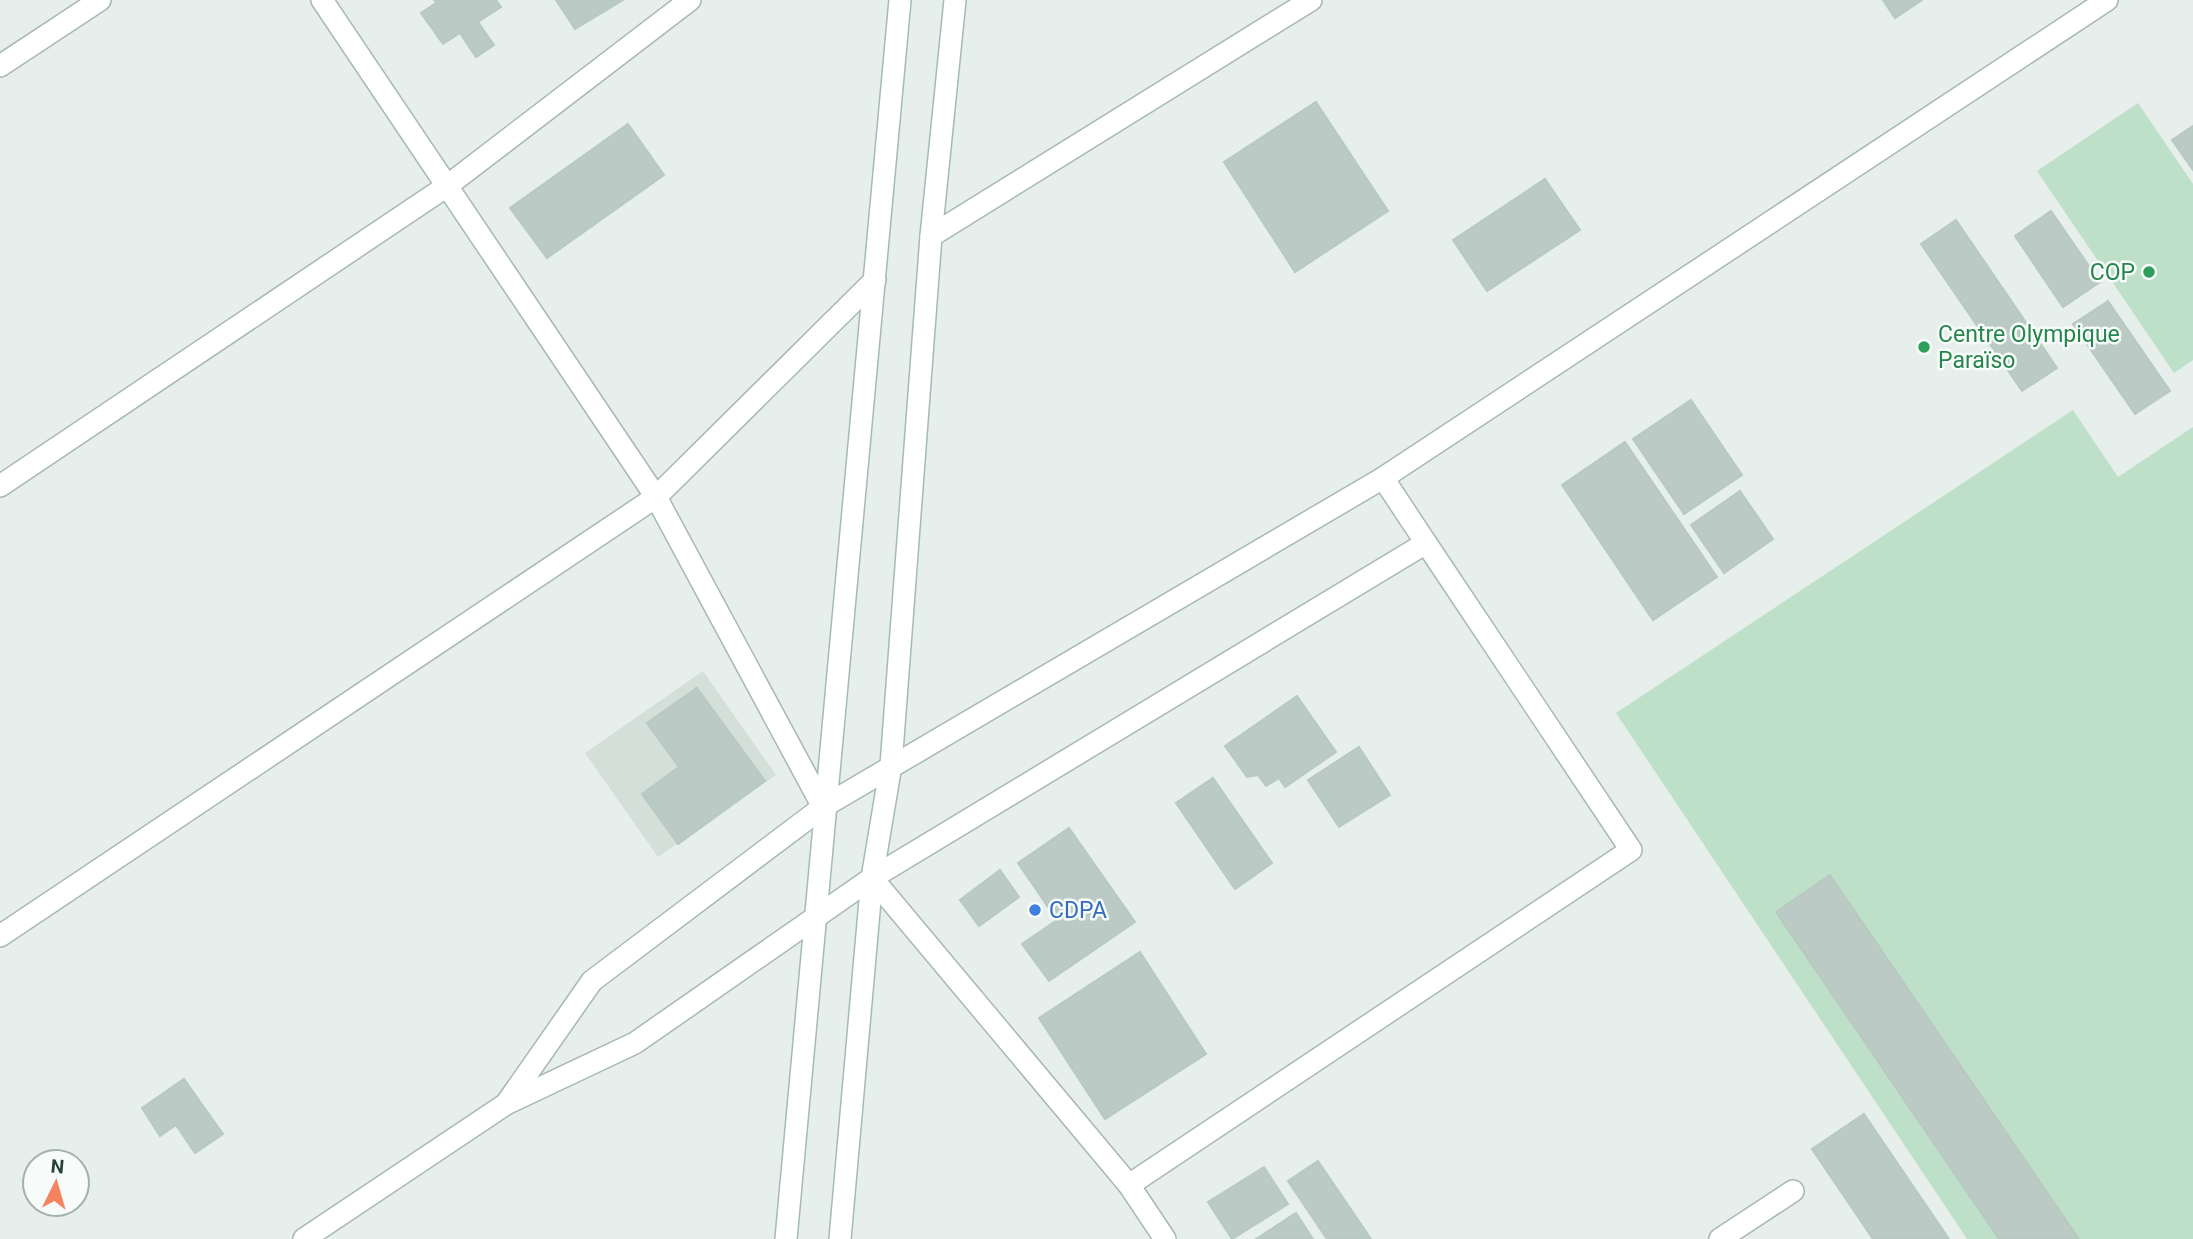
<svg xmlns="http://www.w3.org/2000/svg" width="2193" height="1239" font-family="Roboto,sans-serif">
  <rect width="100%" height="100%" fill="#e6efeb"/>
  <polygon fill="#d4dfda" points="703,671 776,775 658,857 585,753"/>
  <g fill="#bfe0c8">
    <polygon points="2138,103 2193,184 2193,360 2174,373 2037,171"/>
    <polygon points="2073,410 2118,477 2193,427 2193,1239 1967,1239 1616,713"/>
  </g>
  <g fill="#bbcac4" stroke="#b8c9c2" stroke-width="2">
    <polygon points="434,0 496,0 501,7 478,22 494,45 476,57 460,33 443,44 421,13 436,3"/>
    <polygon points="556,0 623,0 575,29"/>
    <polygon points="1883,0 1922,0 1895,18"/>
    <polygon points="1316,102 1388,211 1295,272 1224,162"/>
    <polygon points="628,124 664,175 547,258 510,208"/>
    <polygon points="2193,126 2193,170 2172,140"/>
    <polygon points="1545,179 1580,230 1487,291 1453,240"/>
    <polygon points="2051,211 2100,282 2063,307 2015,236"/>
    <polygon points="1956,220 2057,368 2022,391 1921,244"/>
    <polygon points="2108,301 2170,391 2135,414 2073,324"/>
    <polygon points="1691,400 1742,475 1684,514 1633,439"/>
    <polygon points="1625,442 1717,577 1653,620 1562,485"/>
    <polygon points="1740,491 1773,539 1724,573 1691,525"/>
    <polygon points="697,688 765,781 678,844 642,794 679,767 647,723"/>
    <polygon points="1297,696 1336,752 1285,787 1279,778 1266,786 1258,775 1247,777 1225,746"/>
    <polygon points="1359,747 1390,795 1339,827 1308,780"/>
    <polygon points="1213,778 1272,863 1235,889 1176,803"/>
    <polygon points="1069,828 1135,922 1049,981 1022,944 1057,920 1018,863"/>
    <polygon points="1000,870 1019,897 979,926 960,900"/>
    <polygon points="1830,875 2079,1239 1999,1239 1776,912"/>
    <polygon points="1140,952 1206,1054 1105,1119 1039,1018"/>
    <polygon points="184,1079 223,1134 195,1153 176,1125 160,1136 142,1108"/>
    <polygon points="1864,1114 1949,1239 1873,1239 1812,1149"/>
    <polygon points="1318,1161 1371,1239 1327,1239 1288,1181"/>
    <polygon points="1264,1167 1288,1204 1232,1239 1208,1202"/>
    <polygon points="1296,1213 1313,1239 1256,1239"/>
  </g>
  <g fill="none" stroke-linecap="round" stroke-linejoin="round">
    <g stroke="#a8b8b2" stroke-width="24">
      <g id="minor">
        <polyline points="0,66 100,0"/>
        <polyline points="931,236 1311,0"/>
        <polyline points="0,486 447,186 690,0"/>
        <polyline points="872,878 1129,1185 1165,1239"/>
        <polyline points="0,936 656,497 875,280"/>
        <polyline points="1129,1185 1631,850 1426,543"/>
        <polyline points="1720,1239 1793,1191"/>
      </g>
    </g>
    <g stroke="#a8b8b2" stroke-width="24">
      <g id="tertiary">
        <polyline points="322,0 656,497 823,807"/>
        <polyline points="506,1104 592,981 823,807 1383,478 2107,0"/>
        <polyline points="304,1239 506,1104 635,1043 872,878 1426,543 1383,478"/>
      </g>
    </g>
    <g stroke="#a4bbb3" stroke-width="24">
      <g id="secondary">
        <polyline points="786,1239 900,0"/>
        <polyline points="840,1239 872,878 891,765 931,236 955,0"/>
      </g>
    </g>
    <use href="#minor" stroke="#fff" stroke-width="21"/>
    <use href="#tertiary" stroke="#fff" stroke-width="21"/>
    <use href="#secondary" stroke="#fff" stroke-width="21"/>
  </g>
  <g fill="#2e9e5b" stroke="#f7fbf9" stroke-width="2.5">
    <circle cx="2149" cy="272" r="7"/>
    <circle cx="1924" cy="347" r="7"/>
  </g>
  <circle fill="#3f7fe0" stroke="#f7fbf9" stroke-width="2.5" cx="1035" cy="910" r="7"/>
  <g text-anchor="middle" stroke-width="5" stroke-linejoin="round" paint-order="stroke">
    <g font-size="23" fill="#27864d" stroke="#f7fbf9" text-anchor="end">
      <text x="2135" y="280">COP</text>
      <text x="1938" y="342" text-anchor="start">Centre Olympique<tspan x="1938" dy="26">Paraïso</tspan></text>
    </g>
    <g font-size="23" fill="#366cbe" stroke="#f7fbf9" text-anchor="start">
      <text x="1049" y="918">CDPA</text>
    </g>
  </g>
  <g transform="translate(56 1183) rotate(5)"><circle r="33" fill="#f7fbf9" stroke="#a3b1ad" stroke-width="2"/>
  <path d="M0-5L12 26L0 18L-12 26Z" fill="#f4845f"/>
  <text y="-10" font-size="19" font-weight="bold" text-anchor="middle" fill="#24423a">N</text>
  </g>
</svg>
